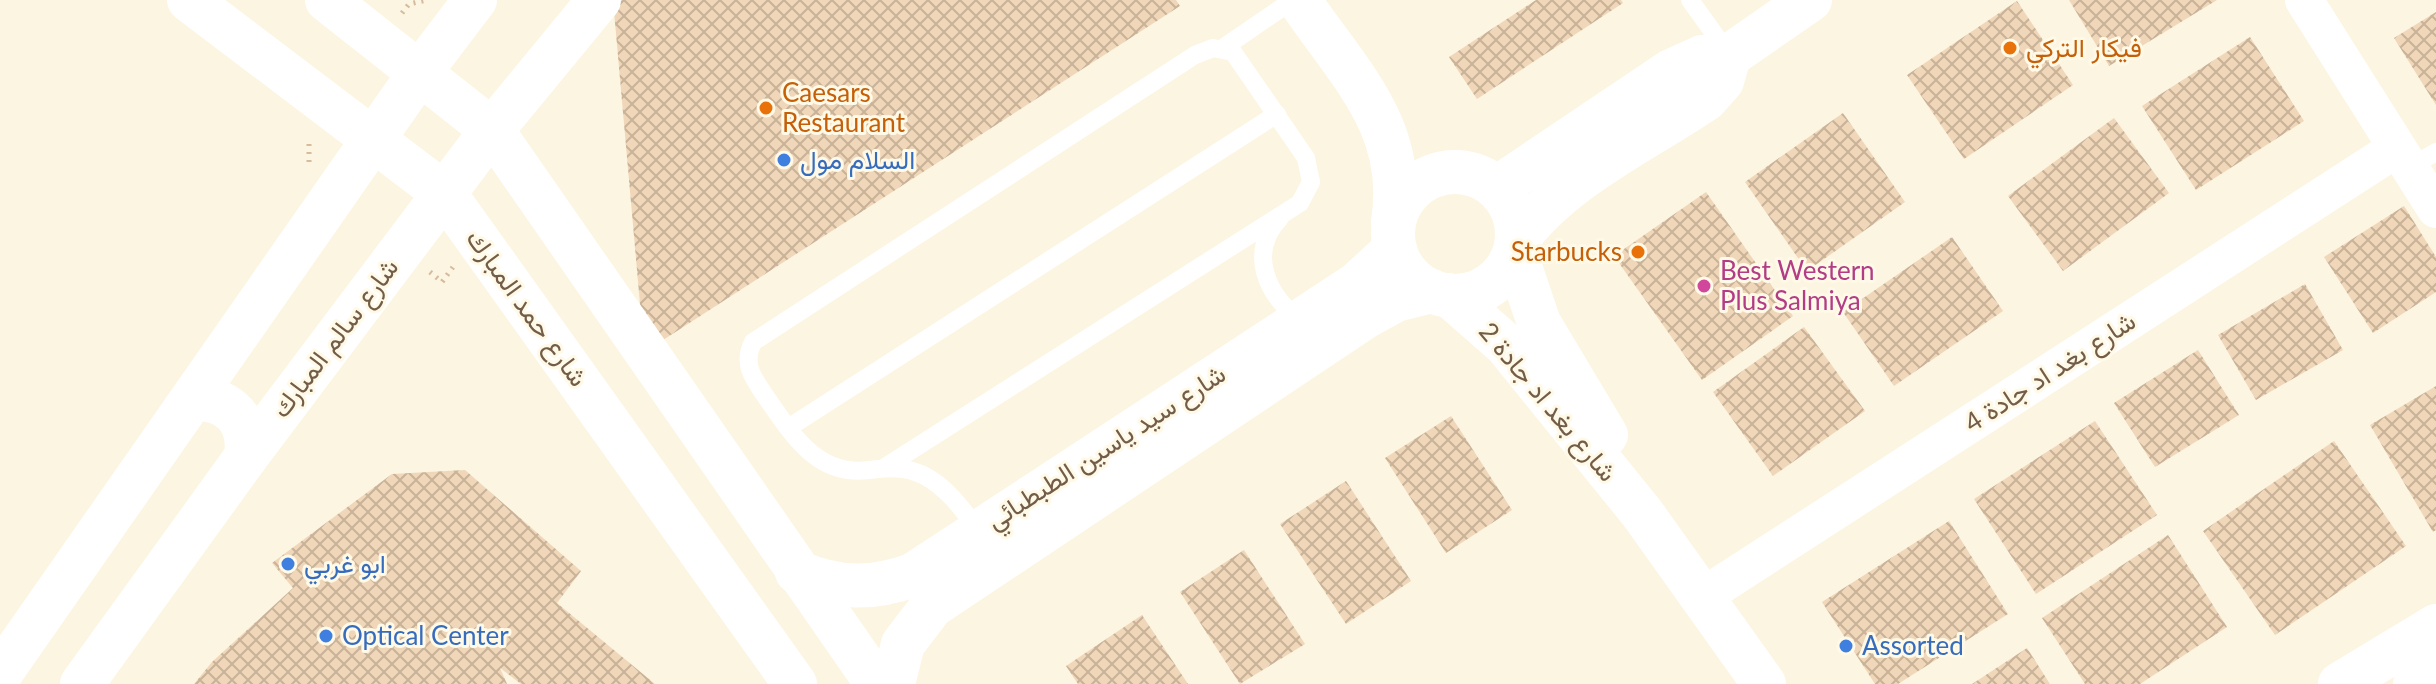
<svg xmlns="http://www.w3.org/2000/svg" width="2436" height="684" font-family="Lato,Vazirmatn,sans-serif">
  <defs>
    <pattern id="building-cross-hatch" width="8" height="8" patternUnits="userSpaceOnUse" patternTransform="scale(2)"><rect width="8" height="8" fill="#f1d7b9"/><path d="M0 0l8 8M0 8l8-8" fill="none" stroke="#c8b298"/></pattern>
  </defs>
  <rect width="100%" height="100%" fill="#fcf5e1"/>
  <g fill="url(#building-cross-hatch)">
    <polygon points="613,0 1176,0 1180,6 660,342 641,315"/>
    <polygon points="1536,0 1621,0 1623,3 1477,99 1449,57"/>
    <polygon points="2069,0 2217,0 2109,66"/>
    <polygon points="2017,1 2073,85 1964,159 1907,75"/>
    <polygon points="2436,12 2436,105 2394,38"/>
    <polygon points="2250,37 2304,121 2196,190 2142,106"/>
    <polygon points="1843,113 1905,202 1807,271 1745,182"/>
    <polygon points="2114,118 2169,193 2063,271 2008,196"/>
    <polygon points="1706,192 1793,316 1702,380 1614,256"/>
    <polygon points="2404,206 2436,257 2436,292 2373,333 2324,257"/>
    <polygon points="1952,237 2003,311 1894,386 1843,312"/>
    <polygon points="2305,284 2343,350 2256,400 2218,335"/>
    <polygon points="1804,327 1865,411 1773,476 1713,392"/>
    <polygon points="2198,350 2239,415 2155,467 2114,403"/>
    <polygon points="2436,386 2436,530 2433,532 2370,425"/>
    <polygon points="1451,416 1512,510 1446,553 1385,458"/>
    <polygon points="2095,421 2157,515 2036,594 1974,499"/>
    <polygon points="2334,441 2406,546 2275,635 2203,531"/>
    <polygon points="465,470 581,571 557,603 655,684 521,684 500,668 507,684 194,684 212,662 293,588 272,563 392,474"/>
    <polygon points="1346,481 1411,581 1346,624 1280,524"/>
    <polygon points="1949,521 2008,614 1898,684 1875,684 1822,602"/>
    <polygon points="2168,535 2227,627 2140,684 2085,684 2042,618"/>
    <polygon points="1244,550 1305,644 1240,684 1180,592"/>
    <polygon points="1142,615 1188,684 1078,684 1066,666"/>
    <polygon points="2027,648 2050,684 1972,684"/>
  </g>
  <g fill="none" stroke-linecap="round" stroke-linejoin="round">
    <g stroke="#d6bb9c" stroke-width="5" stroke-dasharray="2 6" stroke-linecap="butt">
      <polyline points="402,13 409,4 427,0"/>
      <polyline points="309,162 309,140"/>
      <polyline points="430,272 442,282 453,267"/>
    </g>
    <g stroke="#fff" stroke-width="18">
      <polyline points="1690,0 1728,53"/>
      <polyline points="1223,48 1293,0"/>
      <polyline points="2410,167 2436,152"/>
      <path d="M1280 218C1247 252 1267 296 1300 320"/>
      <polyline points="788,428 1277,114"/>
      <path d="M885 467 1300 203 1311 182 1306 158 1233 52 1213 48 1195 55 753 342C742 364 753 378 766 397 792 434 817 477 869 470 889 468 904 466 923 475 947 487 963 510 979 531"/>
    </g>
    <g stroke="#fff" stroke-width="38">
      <polyline points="2304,0 2436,209"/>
      <polyline points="1702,597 2397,148"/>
    </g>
    <g stroke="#fff" stroke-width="44">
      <path d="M1299 0C1349 74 1408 127 1393 222"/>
      <polyline points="421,71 475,0"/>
      <polyline points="492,130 599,0"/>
      <circle cx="1455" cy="234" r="62"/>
      <polyline points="1497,188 1671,71 1702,57 1729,56 1810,0"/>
      <path d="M1517 240C1564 177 1641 143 1706 99L1722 81 1729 56"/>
      <polyline points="1515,252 1539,323 1606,435"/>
      <polyline points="1449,295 1506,345 1642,513 1764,684"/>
      <path d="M797 572C838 589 872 590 913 575L1357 284 1395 249"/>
      <polyline points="893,684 903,644 932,606 1365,317 1396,300 1432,291"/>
    </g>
    <g stroke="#fff" stroke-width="44">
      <polyline points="189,0 445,194 795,684"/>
      <polyline points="327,0 492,130 877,684"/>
      <path d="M194 399C230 398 251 421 246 457"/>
      <polyline points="0,674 421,71"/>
      <polyline points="82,684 246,457 492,130"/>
      <polyline points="2340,684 2436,626"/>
      <polyline points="2415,684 2436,671"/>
    </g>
  </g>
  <g fill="#e8710a" stroke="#fff9e7" stroke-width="3">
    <circle cx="2010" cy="48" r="8"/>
    <circle cx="766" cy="108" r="8"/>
    <circle cx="1638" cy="252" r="8"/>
  </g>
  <g fill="#3f7fe0" stroke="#fff9e7" stroke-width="3">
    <circle cx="784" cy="160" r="8"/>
    <circle cx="288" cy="564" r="8"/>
    <circle cx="326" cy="636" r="8"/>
    <circle cx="1846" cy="646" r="8"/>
  </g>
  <circle fill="#d1479c" stroke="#fff9e7" stroke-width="3" cx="1704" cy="286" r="8"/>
  <g text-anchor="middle" stroke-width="6" stroke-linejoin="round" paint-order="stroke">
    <g font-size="26" fill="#c56008" stroke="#fff9e7" text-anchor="start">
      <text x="2026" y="57">فيكار التركي</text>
      <text x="782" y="102">Caesars<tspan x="782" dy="30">Restaurant</tspan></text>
      <text x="1622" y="261" text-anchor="end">Starbucks</text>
    </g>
    <g font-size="26" fill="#366cbe" stroke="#fff9e7" text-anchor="start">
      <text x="800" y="169">السلام مول</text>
      <text x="304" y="573">ابو غربي</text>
      <text x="342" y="645">Optical Center</text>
      <text x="1862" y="655">Assorted</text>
    </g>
    <g font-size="26" fill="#b23c85" stroke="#fff9e7" text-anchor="start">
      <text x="1720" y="280">Best Western<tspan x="1720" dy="30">Plus Salmiya</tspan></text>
    </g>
    <g font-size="26" fill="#735d48" stroke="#fff9e7">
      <text transform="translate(527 308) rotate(54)" y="9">شارع حمد المبارك</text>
      <text transform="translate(335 338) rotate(-53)" y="9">شارع سالم المبارك</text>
      <text transform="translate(2050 372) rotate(-33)" y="9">شارع بغد اد جادة 4</text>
      <text transform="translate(1548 402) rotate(50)" y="9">شارع بغد اد جادة 2</text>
      <text transform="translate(1106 447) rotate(-33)" y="9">شارع سيد ياسين الطبطبائي</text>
    </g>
  </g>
</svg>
